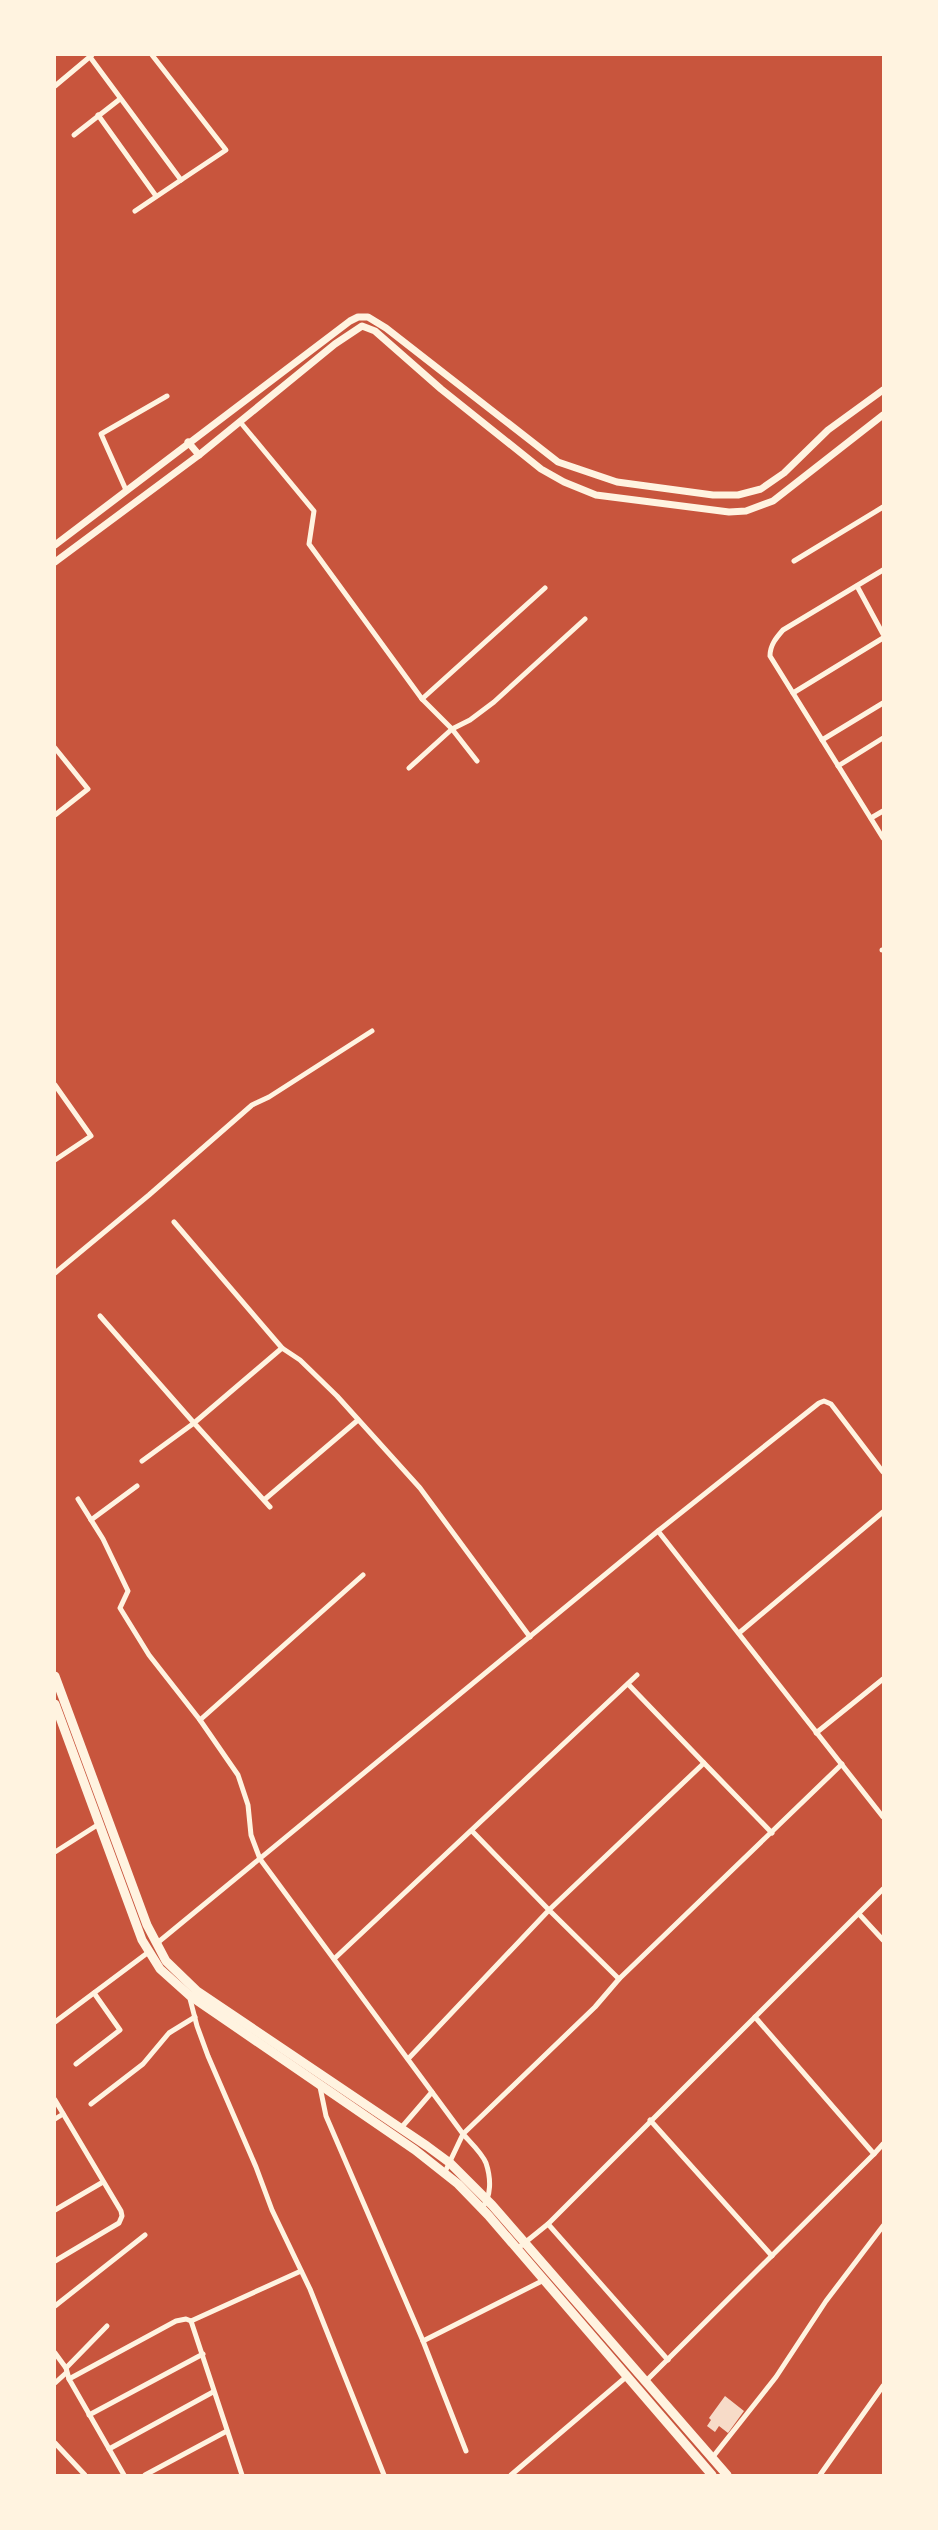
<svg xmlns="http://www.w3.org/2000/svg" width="938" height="2530" font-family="Raleway,sans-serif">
  <rect width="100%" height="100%" fill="#c8553d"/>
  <polygon fill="#f7dbc8" points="725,2396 744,2411 728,2433 719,2426 715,2432 707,2426 711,2420 709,2418"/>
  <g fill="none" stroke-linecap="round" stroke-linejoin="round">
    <g stroke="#fff3e0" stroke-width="5">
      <polyline points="152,55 226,150 181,180"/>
      <polyline points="90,57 181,180 135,211"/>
      <polyline points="55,86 92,55"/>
      <polyline points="98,115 156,196"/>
      <polyline points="74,135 120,99"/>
      <polyline points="241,423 314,511 309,544 422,699 452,729 477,761"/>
      <polyline points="126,490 101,434 167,396"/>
      <polyline points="794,561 883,507"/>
      <path d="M883 570 783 630C776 638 770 645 770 656L883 838"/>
      <polyline points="857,586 883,634"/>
      <polyline points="793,693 883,638"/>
      <polyline points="422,699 545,588"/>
      <polyline points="822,740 883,703"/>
      <polyline points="55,748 88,789 55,815"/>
      <polyline points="838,766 883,738"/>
      <polyline points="409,768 452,729 470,720 494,702 585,619"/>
      <polyline points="871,818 883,811"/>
      <polyline points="882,950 883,950"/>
      <polyline points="55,1085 91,1136 55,1160"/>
      <polyline points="174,1222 282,1348"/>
      <polyline points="55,1273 149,1195 252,1105 269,1097 372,1031"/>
      <polyline points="100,1316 194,1423 142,1461"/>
      <polyline points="78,1499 103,1539 128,1591 120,1608 149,1655 200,1720 238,1775 248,1805 251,1835 260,1859 463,2134 444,2174"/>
      <polyline points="264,1500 358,1420"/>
      <polyline points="270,1507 194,1423 282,1348 300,1360 337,1396 420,1488 530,1637"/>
      <polyline points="91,1520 137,1486"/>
      <polyline points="658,1531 883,1817"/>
      <polyline points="739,1633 883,1512"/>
      <polyline points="628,1684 704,1763"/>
      <polyline points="200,1720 363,1575"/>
      <polyline points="816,1733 883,1679"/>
      <polyline points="55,1852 99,1824"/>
      <polyline points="883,1889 755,2017 874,2154 883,2144"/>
      <polyline points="859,1914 883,1940"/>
      <polyline points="156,1944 658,1531 819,1403 824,1401 831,1404 883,1472"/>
      <polyline points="334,1959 637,1675"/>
      <polyline points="619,1979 549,1910 704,1763 772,1833"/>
      <polyline points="189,1995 197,2026 208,2056 256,2167 272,2210 310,2289 384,2475"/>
      <polyline points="55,2022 150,1951"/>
      <polyline points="408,2059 549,1910 472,1831"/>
      <polyline points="76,2064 120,2030 94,1993"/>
      <polyline points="320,2087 326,2116 423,2341 466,2451"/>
      <polyline points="55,2100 121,2211 122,2216 119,2223 55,2261"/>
      <polyline points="91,2104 143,2064 169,2033 195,2017"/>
      <polyline points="55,2119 63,2114"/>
      <polyline points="650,2120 772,2256"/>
      <polyline points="401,2128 432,2092"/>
      <path d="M481 2209C492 2197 491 2178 486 2163 482 2153 470 2142 463 2134L595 2007 619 1979 842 1764"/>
      <polyline points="55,2210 103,2182"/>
      <polyline points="548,2224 668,2360"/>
      <polyline points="517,2249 548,2224 755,2017"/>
      <polyline points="55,2306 145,2235"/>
      <polyline points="191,2321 301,2271"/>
      <polyline points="423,2341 544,2280"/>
      <polyline points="55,2353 66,2368 69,2379"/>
      <polyline points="66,2368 107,2326"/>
      <polyline points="645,2382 874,2154"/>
      <polyline points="55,2383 66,2373"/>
      <polyline points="89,2415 203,2354"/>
      <polyline points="55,2443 85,2475"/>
      <polyline points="109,2449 213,2392"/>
      <polyline points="712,2458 776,2377 826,2301 883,2226"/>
      <polyline points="124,2475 69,2379 176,2321 186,2319 191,2321 242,2475"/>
      <polyline points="145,2475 227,2431"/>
      <polyline points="511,2475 626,2377"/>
      <polyline points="820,2475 883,2386"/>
    </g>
    <g stroke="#fff3e0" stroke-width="7">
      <polyline points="188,442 199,455"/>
      <polyline points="55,545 350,321 358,317 368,317 386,328 558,462 617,482 713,495 738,495 761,489 784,473 828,430 883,390"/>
      <polyline points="55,562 199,455 335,344 362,326 375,331 441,389 541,469 564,482 596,495 729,512 746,511 773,501 883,415"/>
    </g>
    <g stroke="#fff3e0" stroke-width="9">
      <polyline points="55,1676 147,1925 166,1961 197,1991 427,2146 450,2163 492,2205 727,2475"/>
      <polyline points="55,1704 142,1940 160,1969 189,1995 415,2150 458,2184 488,2215 712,2475"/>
    </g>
  </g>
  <rect width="938" height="2530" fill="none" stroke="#fff3e0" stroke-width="112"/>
</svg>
